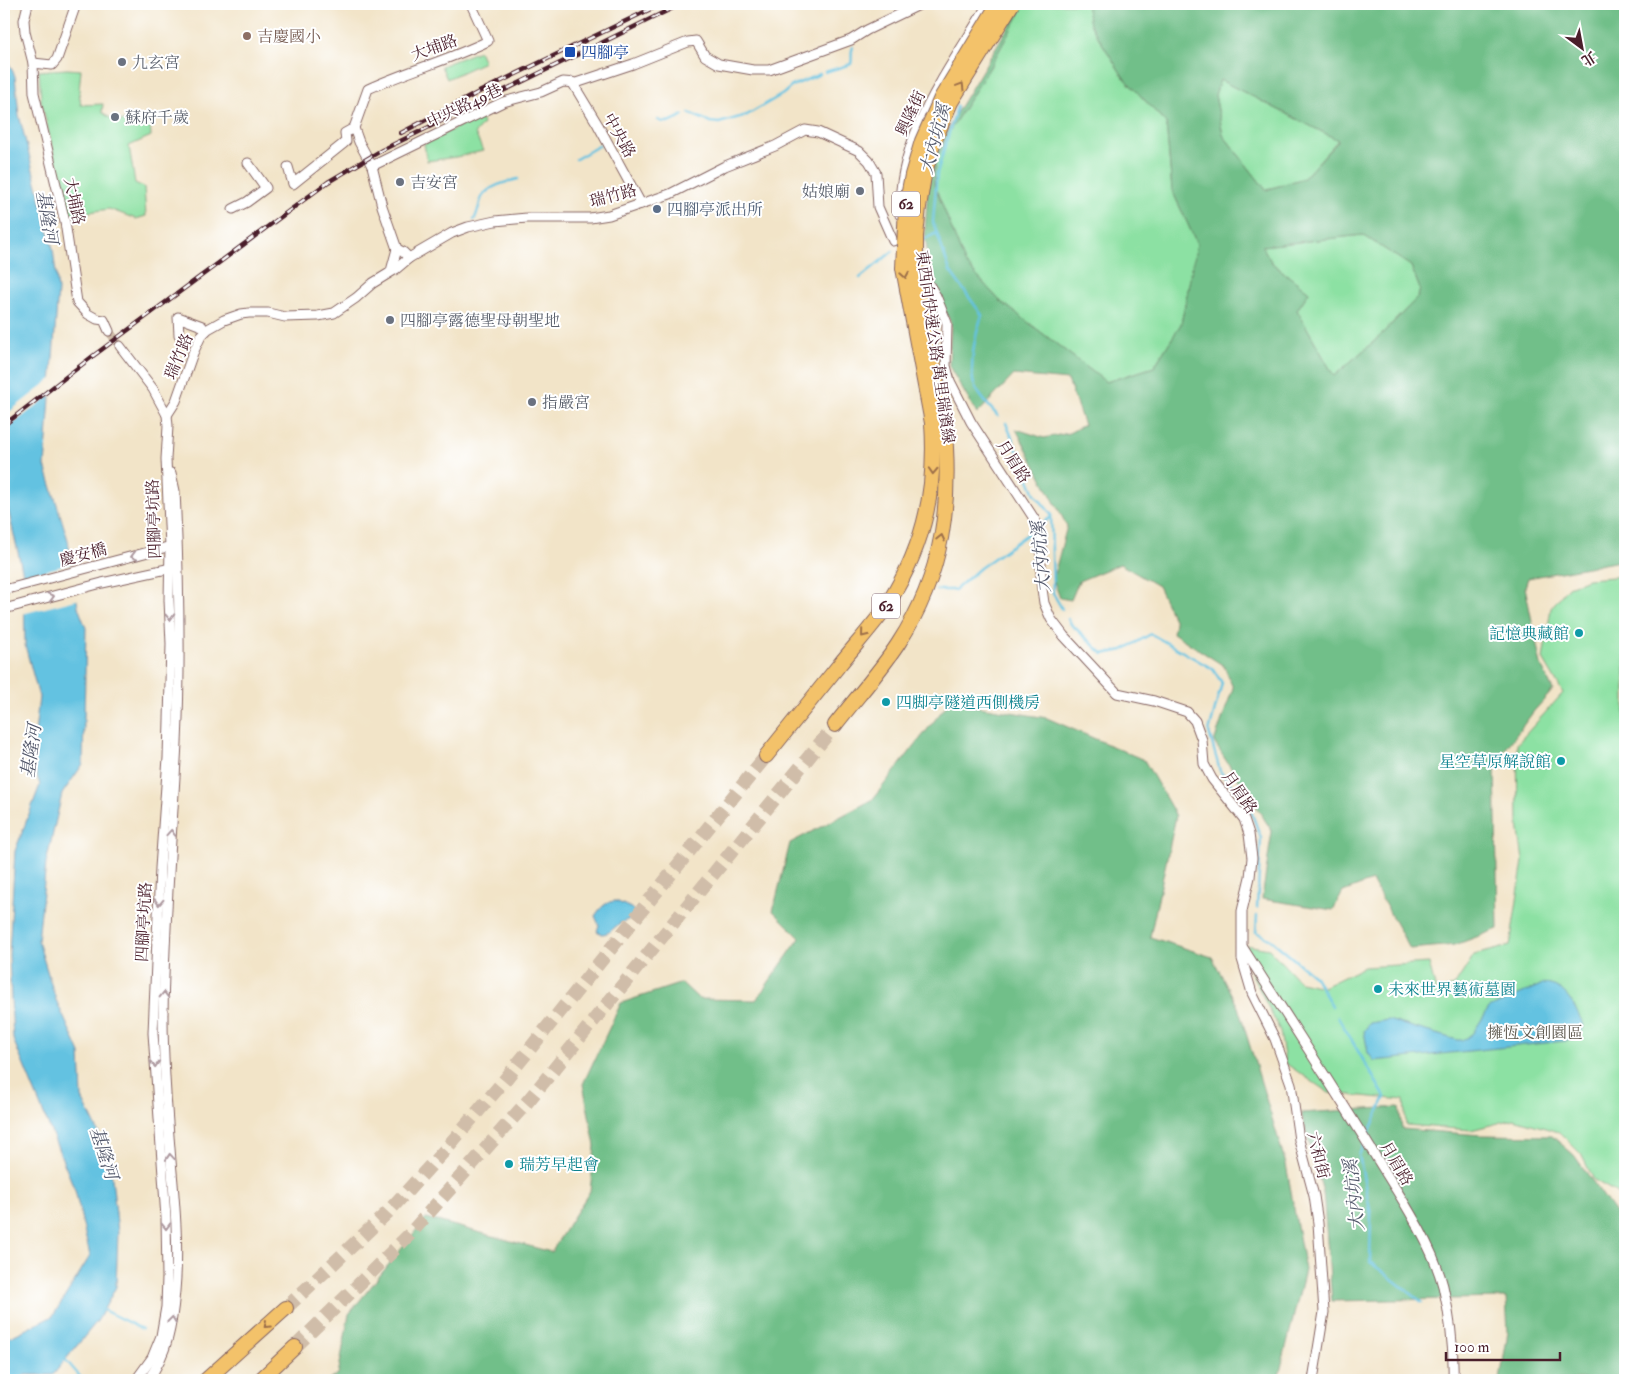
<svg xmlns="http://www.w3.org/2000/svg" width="1629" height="1384" font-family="'IM FELL Double Pica','Noto Serif TC',serif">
  <rect width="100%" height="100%" fill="#fff"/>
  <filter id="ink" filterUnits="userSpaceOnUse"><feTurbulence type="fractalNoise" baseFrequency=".02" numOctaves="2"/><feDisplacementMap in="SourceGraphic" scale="10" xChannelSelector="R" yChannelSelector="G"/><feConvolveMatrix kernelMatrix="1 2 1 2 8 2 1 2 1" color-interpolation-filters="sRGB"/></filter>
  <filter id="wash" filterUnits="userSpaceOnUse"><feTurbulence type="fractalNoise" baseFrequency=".0096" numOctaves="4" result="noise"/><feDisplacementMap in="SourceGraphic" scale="20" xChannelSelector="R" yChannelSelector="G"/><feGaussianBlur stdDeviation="1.12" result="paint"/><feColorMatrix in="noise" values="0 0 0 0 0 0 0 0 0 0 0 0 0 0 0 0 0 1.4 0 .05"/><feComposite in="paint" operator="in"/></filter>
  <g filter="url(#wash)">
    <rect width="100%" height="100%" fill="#f2e4c8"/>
    <g fill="#8ce1a3" stroke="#6b8067">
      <polygon points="1025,4 1086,4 1090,24 1124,78 1166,123 1172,190 1197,244 1181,324 1154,367 1106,382 999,300 965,263 934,184 935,162 952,127 990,67"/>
      <polygon points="479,51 484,62 447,79 441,66"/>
      <polygon points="67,69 81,70 79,91 81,105 103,104 102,112 114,121 150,121 151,136 129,146 135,183 144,187 146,216 136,219 109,209 69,215 41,101 39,71"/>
      <polygon points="1220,80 1338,140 1304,178 1266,190 1223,135 1215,95"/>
      <polygon points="480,116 483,124 475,133 483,151 456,157 427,161 424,144"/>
      <polygon points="1363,235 1411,266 1420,289 1418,297 1379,337 1334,376 1297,310 1309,292 1272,263 1262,246"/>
      <polygon points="1625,576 1625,1206 1617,1193 1594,1180 1581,1154 1559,1132 1514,1119 1471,1130 1406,1125 1404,1100 1329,1093 1285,1063 1280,1031 1252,974 1246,945 1269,949 1300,982 1323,987 1364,967 1429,963 1436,991 1454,986 1474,955 1510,946 1523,861 1518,824 1517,744 1563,693 1543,659 1551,608 1568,587 1588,579"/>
    </g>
    <g fill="#71bf89" stroke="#5e6f5a" fill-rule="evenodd">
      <path d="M1022 4H1025L990 67 952 127 935 162 934 184 965 263 999 300 1106 382 1154 367 1181 324 1197 244 1172 190 1166 123 1124 78 1090 24 1086 4H1625V560L1528 578 1525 587 1541 665 1553 690 1534 711 1495 763 1498 929 1455 945 1410 949 1372 881 1343 892 1333 910 1262 899 1272 831 1214 742 1233 688 1224 666 1173 633 1175 622 1158 586 1120 564 1079 581 1071 600 1060 598 1053 579 1067 526 1016 429 1044 438 1069 433 1084 425 1068 380 1014 375 977 414 949 366 951 323 930 280 925 231 928 187 933 159 954 117ZM1220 80 1338 140V141L1304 178 1266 190 1223 135 1215 95ZM1363 235 1411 266 1420 289 1418 297 1379 337 1334 376 1297 310 1309 292 1272 263 1262 246Z"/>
      <polygon points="949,702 1047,718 1144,760 1176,816 1150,937 1212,957 1238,1007 1286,1164 1305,1270 1278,1380 329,1380 338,1375 349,1314 426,1218 551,1252 590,1191 595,1146 583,1084 621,1003 682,983 699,999 756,1000 800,938 773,911 790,843 872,800"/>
      <polygon points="1399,1107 1402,1129 1481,1135 1552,1136 1574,1155 1625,1227 1625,1380 1500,1380 1508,1332 1506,1298 1332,1301 1323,1192 1301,1113"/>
    </g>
    <g fill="#63c2e1" stroke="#567086">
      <polygon points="4,4 8,4 10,11 4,31"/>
      <polygon points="4,53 15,76 19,115 53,249 58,290 45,466 68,540 78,607 86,628 83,764 62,794 46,863 38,941 56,1000 80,1053 82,1098 97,1129 111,1169 118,1232 116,1287 98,1320 53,1375 25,1375 12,1380 4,1380 4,1340 53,1316 90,1256 75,1190 13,1039 9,955 15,851 40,785 32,761 39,697 25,645 24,578 4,492"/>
      <path d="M616 901 631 908 637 914C631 920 625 920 619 924 612 929 610 934 601 934L597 931 599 925 595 916C601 907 605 902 616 901Z"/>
      <path d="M1543 984C1568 985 1573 1006 1584 1025L1581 1035 1574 1040 1374 1061 1368 1053 1364 1031 1370 1023 1388 1020 1457 1040H1464L1473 1033 1489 1008Z"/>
    </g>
    <g fill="#f2e4c8">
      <polygon points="54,377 53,393 4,431 4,416"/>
      <polygon points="74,563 80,599 22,614 21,577"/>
    </g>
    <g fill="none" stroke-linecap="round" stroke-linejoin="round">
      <g stroke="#63c2e1" stroke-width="2.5">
        <path d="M825 72 851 64C853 58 850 53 853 47"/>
        <path d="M957 106 937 173 933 222 950 271 982 315C975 337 970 357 973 381 975 391 991 409 998 416"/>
        <polyline points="689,113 710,122 719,123 747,115 783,94 792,86 820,74"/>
        <path d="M658 120C667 125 674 120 683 115"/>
        <polyline points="576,159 600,145"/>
        <path d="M474 220C478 213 479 204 482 197 489 186 506 182 518 179"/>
        <polyline points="922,240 937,233"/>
        <polyline points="860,278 893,251"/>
        <polyline points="1006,423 1035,494 1051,514 1053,593 1062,609"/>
        <polyline points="1043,523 1051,517"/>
        <polyline points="936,590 955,590 980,568 1032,531"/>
        <polyline points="1068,619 1071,624 1103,654 1123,650 1151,634 1213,669 1222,683 1209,732 1220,771 1249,806 1261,838 1257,908"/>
        <polyline points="1257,916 1256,932 1271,940 1315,977 1332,1006"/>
        <polyline points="1338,1017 1385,1097 1367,1137"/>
        <polyline points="1364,1144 1359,1155 1371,1215 1370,1262 1422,1302"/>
        <polyline points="101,1309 142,1329"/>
        <polyline points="64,1358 83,1380"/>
      </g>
    </g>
  </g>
  <g filter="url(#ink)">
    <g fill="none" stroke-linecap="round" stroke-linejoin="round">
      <polyline stroke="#d0bda9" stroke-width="9" stroke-dasharray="9 4.5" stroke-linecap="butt" points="109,331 120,346"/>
      <g stroke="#d0bda9" stroke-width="14" stroke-dasharray="14 7" stroke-linecap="butt">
        <polyline points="286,1308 387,1213 444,1151 504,1081 766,756"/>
        <polyline points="295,1347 409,1235 528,1101 835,725"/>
      </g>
      <g stroke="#856462" stroke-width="11">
        <g id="minor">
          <polyline points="28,4 24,20 25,32 33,63 34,93 65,222 77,302 88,314 97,319 104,320 109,331"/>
          <polyline points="33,63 52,65 57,59 76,4"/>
          <polyline points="572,82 598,125 641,204"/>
          <polyline points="372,166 503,102 541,92 563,82 576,83 633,64 688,42 696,41 705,56 719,64 753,70 769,70 851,40 867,30 921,4"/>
          <polyline points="288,167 293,184 343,144 346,141 345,133 354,128"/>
          <polyline points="233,209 247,202 266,188 248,163"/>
          <path d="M900 215C897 135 950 70 988 4"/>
          <path d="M409 258 403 252 397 249 382 206 372 166 359 142 354 128 368 89C407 71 449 60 488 41L471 4"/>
          <polyline points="391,271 397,249"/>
          <polyline points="926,280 936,296 947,323 946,366 950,381 971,422 1035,520 1041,537 1041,582 1044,603 1051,619 1064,636 1117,693 1154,701 1187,712 1195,721 1202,740 1204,764 1212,779 1244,819 1249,834 1252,858 1250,877 1242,911 1242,959 1252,993 1275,1039 1291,1084 1299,1140 1314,1196 1318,1223 1324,1312 1313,1380"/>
          <polyline points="179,335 178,317 202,326"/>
          <polyline points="120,346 153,389 167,415 168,426 166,459 170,546 169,600 171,644 168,758 160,868 153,1033 166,1218 167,1277 166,1307 161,1336 152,1358 136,1380"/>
          <polyline points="167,415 176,401 193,353 201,336 208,329 224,320 241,314 249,313 268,313 285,317 318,316 334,313 356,298 373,283 396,269 409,258 452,233 468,227 495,221 527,218 590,218 609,215 670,194 725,166 775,146 805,130 818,132 859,151 869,161 876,173 878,207 893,241"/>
          <polyline points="4,590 175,545"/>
          <polyline points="4,609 102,583 176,567"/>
          <path d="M1243 948C1289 1019 1335 1090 1379 1162 1402 1199 1432 1244 1443 1286 1450 1316 1454 1350 1453 1380"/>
          <path d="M148 1380C168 1352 172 1325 175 1291 179 1248 175 1204 171 1161 167 1113 163 1065 163 1017 164 925 172 834 177 743 181 659 179 574 175 491L171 473"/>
        </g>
      </g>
      <g stroke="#856462" stroke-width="16">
        <g id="highway">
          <path d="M835 725C856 698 879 673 898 644 944 574 952 502 944 421"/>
          <path d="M766 756C790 726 815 695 840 664 853 648 868 631 881 614 922 554 937 495 932 423"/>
          <polyline points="206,1380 286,1308"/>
          <polyline points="260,1380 295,1347"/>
        </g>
      </g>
      <use href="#minor" stroke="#fff" stroke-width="9"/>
      <use href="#highway" stroke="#f3c26a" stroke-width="14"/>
      <g stroke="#4a1f2b" stroke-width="4.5">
        <g id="rail">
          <polyline points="401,133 481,91 661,4"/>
          <polyline points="4,425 93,356 328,182 382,150 681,4"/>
        </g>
      </g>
      <use href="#rail" stroke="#fff" stroke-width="2.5" stroke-dasharray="8" stroke-linecap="butt"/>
      <g stroke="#856462" stroke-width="16" stroke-linecap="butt">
        <g id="highway-bridge">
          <polyline points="944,421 916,266 916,236 919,207 924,176 933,144 951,102 1012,4"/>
          <polyline points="932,423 903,268 906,206 912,175 922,141 941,98 998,4"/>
        </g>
      </g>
      <use href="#highway-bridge" stroke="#f3c26a" stroke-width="14"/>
    </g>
    <defs><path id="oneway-chevron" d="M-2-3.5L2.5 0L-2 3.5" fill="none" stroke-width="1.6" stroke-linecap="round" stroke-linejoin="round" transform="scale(1.25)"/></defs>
    <g stroke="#9e704a">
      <use href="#oneway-chevron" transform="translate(961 86) rotate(-59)"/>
      <use href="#oneway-chevron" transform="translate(905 275) rotate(80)"/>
      <use href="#oneway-chevron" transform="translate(933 471) rotate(93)"/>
      <use href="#oneway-chevron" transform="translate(941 538) rotate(-77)"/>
      <use href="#oneway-chevron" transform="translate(864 634) rotate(129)"/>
      <use href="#oneway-chevron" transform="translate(267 1325) rotate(138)"/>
    </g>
    <g stroke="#ae9aa0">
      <use href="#oneway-chevron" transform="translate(134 556) rotate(165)"/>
      <use href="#oneway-chevron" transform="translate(51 597) rotate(-15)"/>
      <use href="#oneway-chevron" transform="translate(170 617) rotate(88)"/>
      <use href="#oneway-chevron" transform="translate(171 833) rotate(-86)"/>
      <use href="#oneway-chevron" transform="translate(159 902) rotate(93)"/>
      <use href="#oneway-chevron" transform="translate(164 995) rotate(-89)"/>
      <use href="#oneway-chevron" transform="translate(155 1064) rotate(87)"/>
      <use href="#oneway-chevron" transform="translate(170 1157) rotate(-95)"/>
      <use href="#oneway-chevron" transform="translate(166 1226) rotate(89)"/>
      <use href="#oneway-chevron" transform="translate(172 1320) rotate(-83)"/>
    </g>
  </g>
  <circle fill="#8d6e63" stroke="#fff" stroke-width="2" cx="247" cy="36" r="5"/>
  <rect fill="#1a4fb4" stroke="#fff" stroke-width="2" x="564" y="46" width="12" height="12" rx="2.5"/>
  <g fill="#6b7280" stroke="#fff" stroke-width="2">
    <circle cx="122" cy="62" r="5"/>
    <circle cx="115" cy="117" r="5"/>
    <circle cx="400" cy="182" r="5"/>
    <circle cx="860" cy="191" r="5"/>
    <circle cx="390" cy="320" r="5"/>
    <circle cx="532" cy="402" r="5"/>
  </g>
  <circle fill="#5c6f8a" stroke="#fff" stroke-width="2" cx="657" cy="209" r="5"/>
  <g fill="#0f9aa8" stroke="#fff" stroke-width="2">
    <circle cx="1579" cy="633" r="5"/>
    <circle cx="886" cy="702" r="5"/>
    <circle cx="1561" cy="761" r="5"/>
    <circle cx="1378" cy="989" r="5"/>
    <circle cx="509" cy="1164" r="5"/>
  </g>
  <g text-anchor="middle" stroke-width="4" stroke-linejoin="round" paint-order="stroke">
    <g fill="#fff" stroke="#80626b" stroke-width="1">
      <rect x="892" y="191.5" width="28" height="25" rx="4"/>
      <rect x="872" y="593.5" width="28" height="25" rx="4"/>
    </g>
    <g font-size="15" font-weight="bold" fill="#4a1f2b">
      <text x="906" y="209">62</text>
      <text x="886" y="611">62</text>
    </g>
    <g font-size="16" fill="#785e54" stroke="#fff" text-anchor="start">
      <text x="257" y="42">吉慶國小</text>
    </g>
    <g font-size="16" fill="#4a1f2b" stroke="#fff">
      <text transform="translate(434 47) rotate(-20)" y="6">大埔路</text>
      <text transform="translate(464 105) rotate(-25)" y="6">中央路49巷</text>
      <text transform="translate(910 113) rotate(-65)" y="6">興隆街</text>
      <text transform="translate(620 135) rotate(61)" y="6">中央路</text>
      <text transform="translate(613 195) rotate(-15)" y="6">瑞竹路</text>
      <text transform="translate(75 201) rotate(78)" y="6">大埔路</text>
      <text transform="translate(936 347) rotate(82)" y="6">東西向快速公路 萬里瑞濱線</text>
      <text transform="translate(178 356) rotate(-67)" y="6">瑞竹路</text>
      <text transform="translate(1014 461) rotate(57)" y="6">月眉路</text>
      <text transform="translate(153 519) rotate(-92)" y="6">四腳亭坑路</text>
      <text transform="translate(83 554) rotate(-15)" y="6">慶安橋</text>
      <text transform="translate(1240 792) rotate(55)" y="6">月眉路</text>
      <text transform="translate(143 922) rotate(-87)" y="6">四腳亭坑路</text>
      <text transform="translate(1319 1155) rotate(76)" y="6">六和街</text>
      <text transform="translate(1397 1163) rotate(59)" y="6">月眉路</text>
    </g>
    <g font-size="16" fill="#164399" stroke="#fff" text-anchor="start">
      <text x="581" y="58">四腳亭</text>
    </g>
    <g font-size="16" fill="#5b616d" stroke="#fff" text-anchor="start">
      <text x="132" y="68">九玄宮</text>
      <text x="125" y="123">蘇府千歲</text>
      <text x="410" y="188">吉安宮</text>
      <text x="850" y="197" text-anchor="end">姑娘廟</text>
      <text x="400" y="326">四腳亭露德聖母朝聖地</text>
      <text x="542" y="408">指嚴宮</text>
    </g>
    <g font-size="16" fill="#4e5e75" stroke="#fff" text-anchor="start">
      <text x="667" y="215">四腳亭派出所</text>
    </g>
    <g font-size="16" fill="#0d838f" stroke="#fff" text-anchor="start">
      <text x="1569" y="639" text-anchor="end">記憶典藏館</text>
      <text x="896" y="708">四脚亭隧道西側機房</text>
      <text x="1551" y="767" text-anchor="end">星空草原解說館</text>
      <text x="1388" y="995">未來世界藝術墓園</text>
      <text x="519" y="1170">瑞芳早起會</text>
    </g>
    <g font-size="16" fill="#5e594f" stroke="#fff">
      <text x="1535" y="1038">擁恆文創園區</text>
    </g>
    <g font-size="18" font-style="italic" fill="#53586b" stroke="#fff">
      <text transform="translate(935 139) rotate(-75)" y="6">大內坑溪</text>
      <text transform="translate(47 217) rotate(80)" y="6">基隆河</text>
      <text transform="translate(1041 557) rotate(-95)" y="6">大內坑溪</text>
      <text transform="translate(31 751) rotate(-82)" y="6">基隆河</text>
      <text transform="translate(104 1153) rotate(72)" y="6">基隆河</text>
      <text transform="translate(1354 1195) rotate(-96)" y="6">大內坑溪</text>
    </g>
  </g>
  <rect width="1629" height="1384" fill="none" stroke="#fff" stroke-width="20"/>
  <g transform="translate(1582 48) rotate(148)" stroke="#ffffff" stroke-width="4" paint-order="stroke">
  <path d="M0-4L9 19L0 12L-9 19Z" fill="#4a1f2b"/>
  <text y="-8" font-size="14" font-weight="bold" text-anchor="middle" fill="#4a1f2b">北</text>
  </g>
  <path d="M1446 1352v8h114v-8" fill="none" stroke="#4a1f2b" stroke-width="2.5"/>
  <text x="1454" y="1352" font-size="15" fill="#4a1f2b" stroke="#ffffff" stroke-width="4" paint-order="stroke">100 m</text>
</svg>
